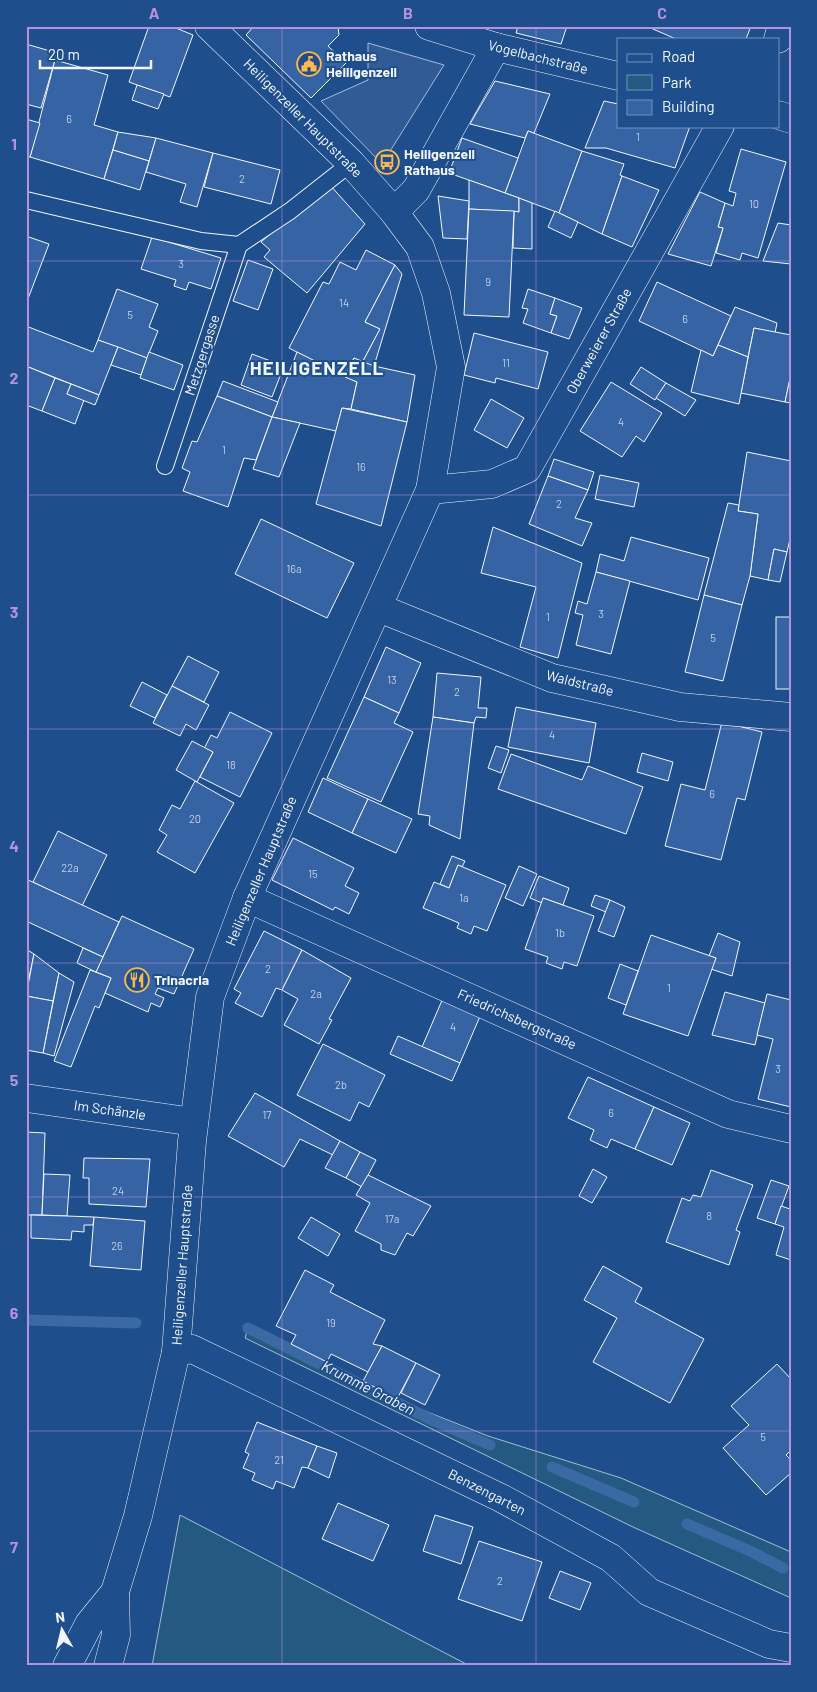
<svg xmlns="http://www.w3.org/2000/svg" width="817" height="1692" font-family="Barlow,sans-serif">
  <rect width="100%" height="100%" fill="#1f4e8c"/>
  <g fill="#245a82" stroke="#a8bbd7">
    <polygon points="255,1327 420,1409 488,1436 621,1478 791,1552 791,1598 633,1527 245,1338 248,1328"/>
    <polygon points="180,1515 470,1666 152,1666"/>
  </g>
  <polygon fill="#305b95" stroke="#a8bbd7" points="368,43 444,65 382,164 321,101 368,80"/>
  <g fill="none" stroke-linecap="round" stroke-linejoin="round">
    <g stroke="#3b69a3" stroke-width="11">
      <polyline points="26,1320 136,1323"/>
      <polyline points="248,1328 432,1420 490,1445"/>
      <polyline points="552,1467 634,1502"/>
      <polyline points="687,1524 750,1551 783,1568"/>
    </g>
  </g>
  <g fill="#3563a3" stroke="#f2f6ff">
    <polygon points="149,26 171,26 193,35 170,97 129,82"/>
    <polygon points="254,26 338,26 339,35 328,46 346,63 311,98 246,35"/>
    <polygon points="518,26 567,26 561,44 516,33"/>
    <polygon points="646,26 751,26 746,39 676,39"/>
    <polygon points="26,44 57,53 41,108 26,104"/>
    <polygon points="55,60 108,75 94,125 118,132 104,179 30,157"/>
    <polygon points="495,81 550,94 534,133 528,131 525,138 470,124"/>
    <polygon points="137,85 164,94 158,109 132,100"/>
    <polygon points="604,101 618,104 618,126 690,126 675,168 606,148 585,148"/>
    <polygon points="26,119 40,123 30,157 26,156"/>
    <polygon points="528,131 582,151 559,213 505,193"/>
    <polygon points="118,132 156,138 149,161 113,150"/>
    <polygon points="156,138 213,153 197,207 180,202 186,184 146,172"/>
    <polygon points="462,138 518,158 505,193 449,173"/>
    <polygon points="741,149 786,162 758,258 742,253 740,260 716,253 723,228 718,227 725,203 733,206 736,193 729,191"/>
    <polygon points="113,150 149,161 140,190 104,179"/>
    <polygon points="582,151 624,164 620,175 622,176 602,234 559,213"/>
    <polygon points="213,153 280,170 271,204 204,187"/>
    <polygon points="622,176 659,190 632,247 602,234"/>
    <polygon points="469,180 519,198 519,212 469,209"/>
    <polygon points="329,184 365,224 307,293 264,257 270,250 261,242"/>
    <polygon points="700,192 725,203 718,227 723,228 711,266 668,254"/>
    <polygon points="438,196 469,201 467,239 443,238"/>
    <polygon points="519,198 532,203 532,249 513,248 514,211 519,212"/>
    <polygon points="469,209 514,211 509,317 464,315"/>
    <polygon points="555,211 578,222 571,238 548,227"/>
    <polygon points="778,223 791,225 791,264 763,261"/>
    <polygon points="26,236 49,244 26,304"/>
    <polygon points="152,237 221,258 211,289 189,282 186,290 174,286 176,280 141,269"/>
    <polygon points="366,250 395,265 365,322 380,329 362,363 354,358 345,377 289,348 323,282 329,284 340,262 356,270"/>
    <polygon points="248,260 273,269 258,310 233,301"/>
    <polygon points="395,265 402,274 374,366 362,363 380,329 365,322"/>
    <polygon points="657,282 731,316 713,356 639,321"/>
    <polygon points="117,289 158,304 149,327 158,331 147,358 98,340"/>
    <polygon points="528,289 555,298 550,314 557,316 551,333 523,323 528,309 522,308"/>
    <polygon points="555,298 582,308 569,339 551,333 557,316 550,314"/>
    <polygon points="735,307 777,323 775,333 754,328 748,357 718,345"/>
    <polygon points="26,326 93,352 98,340 118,347 99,395 26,366"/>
    <polygon points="754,328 791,335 791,374 785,402 741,393"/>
    <polygon points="474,333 548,352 538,389 496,378 495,383 464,375"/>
    <polygon points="718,345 748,357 739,404 691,392 701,350 713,356"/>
    <polygon points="118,347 147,358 141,375 111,365"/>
    <polygon points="149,352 183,365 174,390 140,378"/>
    <polygon points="297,352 357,382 351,409 342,408 336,431 272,417"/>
    <polygon points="252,354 284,366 272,397 241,385"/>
    <polygon points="354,358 374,366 415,375 407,422 351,409 357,382 345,377"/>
    <polygon points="26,366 55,378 42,411 26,405"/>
    <polygon points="641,367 666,383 655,400 630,384"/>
    <polygon points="791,374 791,403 785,402"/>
    <polygon points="55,378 71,384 67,394 84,400 75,424 42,411"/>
    <polygon points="223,381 278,402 272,417 217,396"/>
    <polygon points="611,382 662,413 644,442 636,436 622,457 580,431"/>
    <polygon points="666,383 696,400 685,416 656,398"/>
    <polygon points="71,384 99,395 95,405 67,394"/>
    <polygon points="217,396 272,417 256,460 244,458 228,507 183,491 190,472 182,468 192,441 197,442"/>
    <polygon points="491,399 524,418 507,448 474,430"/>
    <polygon points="342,408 407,422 381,526 316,504"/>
    <polygon points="272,417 300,423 279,477 253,469"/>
    <polygon points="747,452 791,461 791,535 787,552 774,549 768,580 750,576 758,514 738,511"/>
    <polygon points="554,459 594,472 588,490 548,476"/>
    <polygon points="600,475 639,483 634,507 595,499"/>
    <polygon points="548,476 588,490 575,518 592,523 582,546 529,524"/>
    <polygon points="728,503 739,505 738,511 758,514 750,576 742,605 704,595"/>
    <polygon points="261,519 354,563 327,618 235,574"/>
    <polygon points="493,527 582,563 558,658 520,647 536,587 481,573"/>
    <polygon points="631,537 709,558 698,600 596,572 600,554 624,561"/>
    <polygon points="774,549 787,552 780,582 768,580"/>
    <polygon points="596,572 630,581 611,654 576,645 583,615 575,613 578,601 587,604"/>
    <polygon points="704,595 742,605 723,681 685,672"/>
    <rect x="776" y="617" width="15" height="72"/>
    <polygon points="386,647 421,663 399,713 364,697"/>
    <polygon points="188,656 219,672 204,702 172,686"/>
    <polygon points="437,673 481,677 478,708 487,708 486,718 476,717 474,723 433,717"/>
    <polygon points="142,682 167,695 155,718 130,706"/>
    <polygon points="172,686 209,705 196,730 186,724 180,736 153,723"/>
    <polygon points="364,697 399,713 394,723 413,732 381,802 327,778"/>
    <polygon points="516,707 596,723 589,763 508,747"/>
    <polygon points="230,712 272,733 240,797 200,777 213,752 204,749 211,735 217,738"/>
    <polygon points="433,717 474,723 460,839 429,825 430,816 418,814"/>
    <polygon points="722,722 762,732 745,800 737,798 721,860 665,846 681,784 705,790"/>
    <polygon points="192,741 213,752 197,782 176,770"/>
    <polygon points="496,746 509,750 501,773 488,768"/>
    <polygon points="642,753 673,762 668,781 637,772"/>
    <polygon points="511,754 582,780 588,766 643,787 626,834 498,789"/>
    <polygon points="323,778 368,799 352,833 308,812"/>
    <polygon points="195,781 234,803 195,873 157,852 167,835 159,830 172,805 180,809"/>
    <polygon points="368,799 412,819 396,853 352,833"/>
    <polygon points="58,831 107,855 82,906 33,882"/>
    <polygon points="293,838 354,868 345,886 359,893 349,914 335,907 333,910 272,880"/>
    <polygon points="452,856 465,861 462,867 458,865 449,888 440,884"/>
    <polygon points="458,865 506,885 487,931 474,926 471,934 457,928 459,923 423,908 434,882 449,888"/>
    <polygon points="519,866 537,874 523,906 505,898"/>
    <polygon points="539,876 569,888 563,905 543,898 542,903 530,898"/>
    <polygon points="26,879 119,922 103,957 26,921"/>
    <polygon points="595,895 610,900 606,912 591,906"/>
    <polygon points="543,898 594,916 577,966 564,962 562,969 546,963 548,957 525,949"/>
    <polygon points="610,900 625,907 614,937 598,931"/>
    <polygon points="122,916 194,949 174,994 158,988 155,994 164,998 160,1007 151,1003 148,1012 105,993 111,978 96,972"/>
    <polygon points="264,931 302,950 282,990 276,988 262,1017 235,1003 241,993 234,989"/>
    <polygon points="718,933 740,942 732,976 711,969 716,958 709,956"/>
    <polygon points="651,935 716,958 688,1036 623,1014"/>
    <polygon points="83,948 103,957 96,972 77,963"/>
    <polygon points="26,949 34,954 26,992"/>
    <polygon points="302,950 351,978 329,1019 332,1020 319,1044 284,1025 298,999 282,990"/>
    <polygon points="34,954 59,973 53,1001 26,996"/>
    <polygon points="620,964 638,971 626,1005 608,998"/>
    <polygon points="90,970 111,978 99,1008 95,1006 71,1067 54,1061"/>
    <polygon points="59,973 74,982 54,1056 43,1053"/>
    <polygon points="446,991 484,1007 460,1063 422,1047"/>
    <polygon points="725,992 765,1003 755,1045 712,1035"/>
    <polygon points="767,994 791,1000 791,1107 758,1099 773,1039 757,1035"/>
    <polygon points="26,996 53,1001 43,1053 26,1050"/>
    <polygon points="398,1036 460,1063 452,1081 390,1054"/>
    <polygon points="323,1044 385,1075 369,1107 359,1102 350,1121 297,1095"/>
    <polygon points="588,1077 654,1107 635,1149 611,1139 607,1148 590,1140 594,1130 568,1118"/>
    <polygon points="255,1093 340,1141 333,1155 300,1139 284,1167 228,1136"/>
    <polygon points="654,1107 690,1123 672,1165 635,1149"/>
    <polygon points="26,1132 45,1133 42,1215 26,1215"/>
    <polygon points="340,1141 360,1152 346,1178 325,1168"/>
    <polygon points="360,1152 376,1160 362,1187 346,1178"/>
    <polygon points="84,1158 150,1159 146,1207 89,1204 89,1178 83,1178"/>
    <polygon points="593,1169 607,1177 592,1203 579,1196"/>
    <polygon points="711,1170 753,1185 736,1230 740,1232 729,1265 666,1242 682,1198 690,1201 693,1195 701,1197"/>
    <polygon points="44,1174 70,1175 67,1216 42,1215"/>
    <polygon points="368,1175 431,1206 413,1236 407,1233 395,1255 381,1250 381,1244 355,1231 370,1203 356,1195"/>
    <polygon points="771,1180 789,1186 775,1224 757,1218"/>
    <polygon points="781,1206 790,1209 791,1207 791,1260 776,1255 784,1227 775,1224"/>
    <polygon points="31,1215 67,1216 94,1217 93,1225 84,1225 84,1232 72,1231 71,1240 31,1238"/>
    <polygon points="94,1217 145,1221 141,1270 90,1266"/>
    <polygon points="311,1217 340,1234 328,1256 298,1238"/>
    <polygon points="603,1266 642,1288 635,1302 704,1339 670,1403 593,1362 617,1318 584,1300"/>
    <polygon points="305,1270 334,1285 330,1292 385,1320 373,1344 382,1346 368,1372 331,1354 327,1362 291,1344 296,1335 276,1326"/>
    <polygon points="382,1346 416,1363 397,1399 363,1381"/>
    <polygon points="416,1363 440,1375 425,1405 401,1393"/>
    <polygon points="777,1364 791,1379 791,1450 786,1455 791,1460 791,1473 766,1495 723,1448 749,1425 731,1406"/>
    <polygon points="257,1422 317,1446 308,1468 302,1467 294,1488 276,1481 273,1489 252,1480 255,1473 243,1468 249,1454 245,1452"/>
    <polygon points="317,1446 337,1453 329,1478 308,1468"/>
    <polygon points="338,1503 389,1525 373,1561 322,1539"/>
    <polygon points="435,1515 473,1527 461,1564 423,1551"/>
    <polygon points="479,1541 542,1562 522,1621 458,1599"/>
    <polygon points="560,1571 591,1583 580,1610 549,1598"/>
  </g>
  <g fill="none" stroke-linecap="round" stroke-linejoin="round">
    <g stroke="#f2f6ff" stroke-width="18">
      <g id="lane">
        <polyline points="26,200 201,241 239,245 290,211 351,163"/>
        <polyline points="165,466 239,245"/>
      </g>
    </g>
    <g stroke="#f2f6ff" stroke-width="29">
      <g id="street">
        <polyline points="429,26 496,47 618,76"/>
        <polyline points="778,39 782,26"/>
        <polyline points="778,115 791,119"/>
        <polyline points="394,212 416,190 496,47"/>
        <polyline points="430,490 492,484 527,469 720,126"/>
        <polyline points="379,608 552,678 680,707 791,717"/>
        <polyline points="247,898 728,1114 791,1129"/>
        <polyline points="26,1098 194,1122"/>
        <polyline points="176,1352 192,1349 501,1498 611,1558 649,1592 769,1644 791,1648"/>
      </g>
    </g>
    <g stroke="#f2f6ff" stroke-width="29">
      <g id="secondary">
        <polyline points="67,1666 89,1624 115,1592"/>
        <polyline points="108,1666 116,1635 115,1592 138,1516 176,1352 192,1141 210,997 247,898 430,490 451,367 436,293 420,247 394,212 351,163 209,26"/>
      </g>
    </g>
    <use href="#lane" stroke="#1f4e8c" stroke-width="16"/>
    <use href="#street" stroke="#1f4e8c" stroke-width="28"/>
    <use href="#secondary" stroke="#1f4e8c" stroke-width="28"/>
  </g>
  <path fill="none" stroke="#b691df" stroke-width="1" stroke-opacity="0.55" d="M282 26V1666M536 26V1666M26 261H791M26 495H791M26 729H791M26 963H791M26 1197H791M26 1431H791"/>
  <defs>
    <g id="civic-ring" transform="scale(1.25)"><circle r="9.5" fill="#1f4e8c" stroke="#ffb74d" stroke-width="1.5"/><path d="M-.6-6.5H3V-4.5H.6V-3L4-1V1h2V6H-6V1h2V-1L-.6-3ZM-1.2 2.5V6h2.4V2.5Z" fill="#ffb74d"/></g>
    <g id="bus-ring" transform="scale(1.25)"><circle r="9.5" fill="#1f4e8c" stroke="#ffb74d" stroke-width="1.5"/><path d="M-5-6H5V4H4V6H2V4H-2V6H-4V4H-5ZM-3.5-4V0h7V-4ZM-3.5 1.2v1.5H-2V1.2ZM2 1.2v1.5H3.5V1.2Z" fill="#ffb74d"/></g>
    <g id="restaurant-ring" transform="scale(1.25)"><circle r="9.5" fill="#1f4e8c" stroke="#ffb74d" stroke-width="1.5"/><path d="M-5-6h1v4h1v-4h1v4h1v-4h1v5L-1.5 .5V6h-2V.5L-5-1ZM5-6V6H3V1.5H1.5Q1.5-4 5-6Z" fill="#ffb74d"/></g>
  </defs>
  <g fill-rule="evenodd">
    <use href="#civic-ring" x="309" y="64"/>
    <use href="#bus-ring" x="387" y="162"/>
    <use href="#restaurant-ring" x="137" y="980"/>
  </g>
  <g text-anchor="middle" stroke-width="4" stroke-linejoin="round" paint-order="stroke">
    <g font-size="11" fill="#c3d1e8">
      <text x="69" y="123">6</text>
      <text x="638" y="141">1</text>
      <text x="242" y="183">2</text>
      <text x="754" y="208">10</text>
      <text x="181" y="268">3</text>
      <text x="488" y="286">9</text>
      <text x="344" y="307">14</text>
      <text x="130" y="319">5</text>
      <text x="685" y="323">6</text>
      <text x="506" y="367">11</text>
      <text x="621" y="426">4</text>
      <text x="224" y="454">1</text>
      <text x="361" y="471">16</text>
      <text x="559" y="508">2</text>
      <text x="294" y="573">16a</text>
      <text x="601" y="618">3</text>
      <text x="548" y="621">1</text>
      <text x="713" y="642">5</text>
      <text x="392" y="684">13</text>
      <text x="457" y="696">2</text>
      <text x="552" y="739">4</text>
      <text x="231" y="769">18</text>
      <text x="712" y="798">6</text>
      <text x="195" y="823">20</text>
      <text x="70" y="872">22a</text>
      <text x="313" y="878">15</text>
      <text x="464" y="902">1a</text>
      <text x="560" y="937">1b</text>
      <text x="268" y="973">2</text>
      <text x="669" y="992">1</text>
      <text x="316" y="998">2a</text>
      <text x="453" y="1031">4</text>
      <text x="778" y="1073">3</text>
      <text x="341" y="1089">2b</text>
      <text x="611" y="1117">6</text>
      <text x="267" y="1119">17</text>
      <text x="118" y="1195">24</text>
      <text x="709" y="1220">8</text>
      <text x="392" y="1223">17a</text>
      <text x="117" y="1250">26</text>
      <text x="331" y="1327">19</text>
      <text x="763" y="1441">5</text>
      <text x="279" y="1464">21</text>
      <text x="500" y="1585">2</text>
    </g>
    <g font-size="14" font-weight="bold" fill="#f2f6ff" stroke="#1f4e8c" text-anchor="start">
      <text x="326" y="61">Rathaus<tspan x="326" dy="16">Heiligenzell</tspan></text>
      <text x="404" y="159">Heiligenzell<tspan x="404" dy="16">Rathaus</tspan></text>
      <text x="154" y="985">Trinacria</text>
    </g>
    <g font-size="14" fill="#f2f6ff" stroke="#1f4e8c">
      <text transform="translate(538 57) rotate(14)" y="5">Vogelbachstraße</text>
      <text transform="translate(303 118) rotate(45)" y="5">Heiligenzeller Hauptstraße</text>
      <text transform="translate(599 341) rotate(-61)" y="5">Oberweierer Straße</text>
      <text transform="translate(202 355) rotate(-72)" y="5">Metzgergasse</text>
      <text transform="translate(580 683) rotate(14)" y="5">Waldstraße</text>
      <text transform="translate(261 871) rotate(-67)" y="5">Heiligenzeller Hauptstraße</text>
      <text transform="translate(517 1019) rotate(24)" y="5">Friedrichsbergstraße</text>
      <text transform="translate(110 1110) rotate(8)" y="5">Im Schänzle</text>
      <text transform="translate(182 1265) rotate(-86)" y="5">Heiligenzeller Hauptstraße</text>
      <text transform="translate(487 1492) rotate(27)" y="5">Benzengarten</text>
    </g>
    <g font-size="15" font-style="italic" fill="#f2f6ff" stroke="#1f4e8c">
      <text transform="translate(368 1388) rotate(27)" y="5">Krumme Graben</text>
    </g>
    <g font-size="19" font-weight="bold" letter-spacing="1" fill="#f2f6ff" stroke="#1f4e8c">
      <text x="317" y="375">HEILIGENZELL</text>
    </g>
  </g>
  <rect width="817" height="1692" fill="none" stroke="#1f4e8c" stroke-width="55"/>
  <rect x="617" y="38" width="162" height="90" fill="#1f4e8c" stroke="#7391ba"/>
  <rect x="627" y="54" width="25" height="8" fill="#1f4e8c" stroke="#7391ba"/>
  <text x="662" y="62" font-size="15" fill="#f2f6ff">Road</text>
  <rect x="627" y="75" width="25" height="15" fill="#245a82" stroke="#7391ba"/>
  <text x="662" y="88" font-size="15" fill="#f2f6ff">Park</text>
  <rect x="627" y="100" width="25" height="15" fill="#3563a3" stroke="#7391ba"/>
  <text x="662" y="112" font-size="15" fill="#f2f6ff">Building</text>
  <g transform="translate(62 1630) rotate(352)" stroke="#1f4e8c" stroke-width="4" paint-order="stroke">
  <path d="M0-4L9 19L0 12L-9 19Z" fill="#f2f6ff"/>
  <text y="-8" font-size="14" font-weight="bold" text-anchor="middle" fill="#f2f6ff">N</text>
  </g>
  <path d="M40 60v8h111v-8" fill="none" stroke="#f2f6ff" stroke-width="2.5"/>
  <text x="48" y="60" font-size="15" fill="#f2f6ff" stroke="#1f4e8c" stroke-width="4" paint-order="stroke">20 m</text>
  <rect x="28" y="28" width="762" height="1636" fill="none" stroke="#b691df" stroke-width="2"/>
  <g font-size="16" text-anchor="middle" font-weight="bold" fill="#b691df">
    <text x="154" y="19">A</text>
    <text x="408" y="19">B</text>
    <text x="662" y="19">C</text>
    <text x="14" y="150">1</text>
    <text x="14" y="384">2</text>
    <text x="14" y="618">3</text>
    <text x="14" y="852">4</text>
    <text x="14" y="1086">5</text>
    <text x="14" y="1319">6</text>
    <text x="14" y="1553">7</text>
  </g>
</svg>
